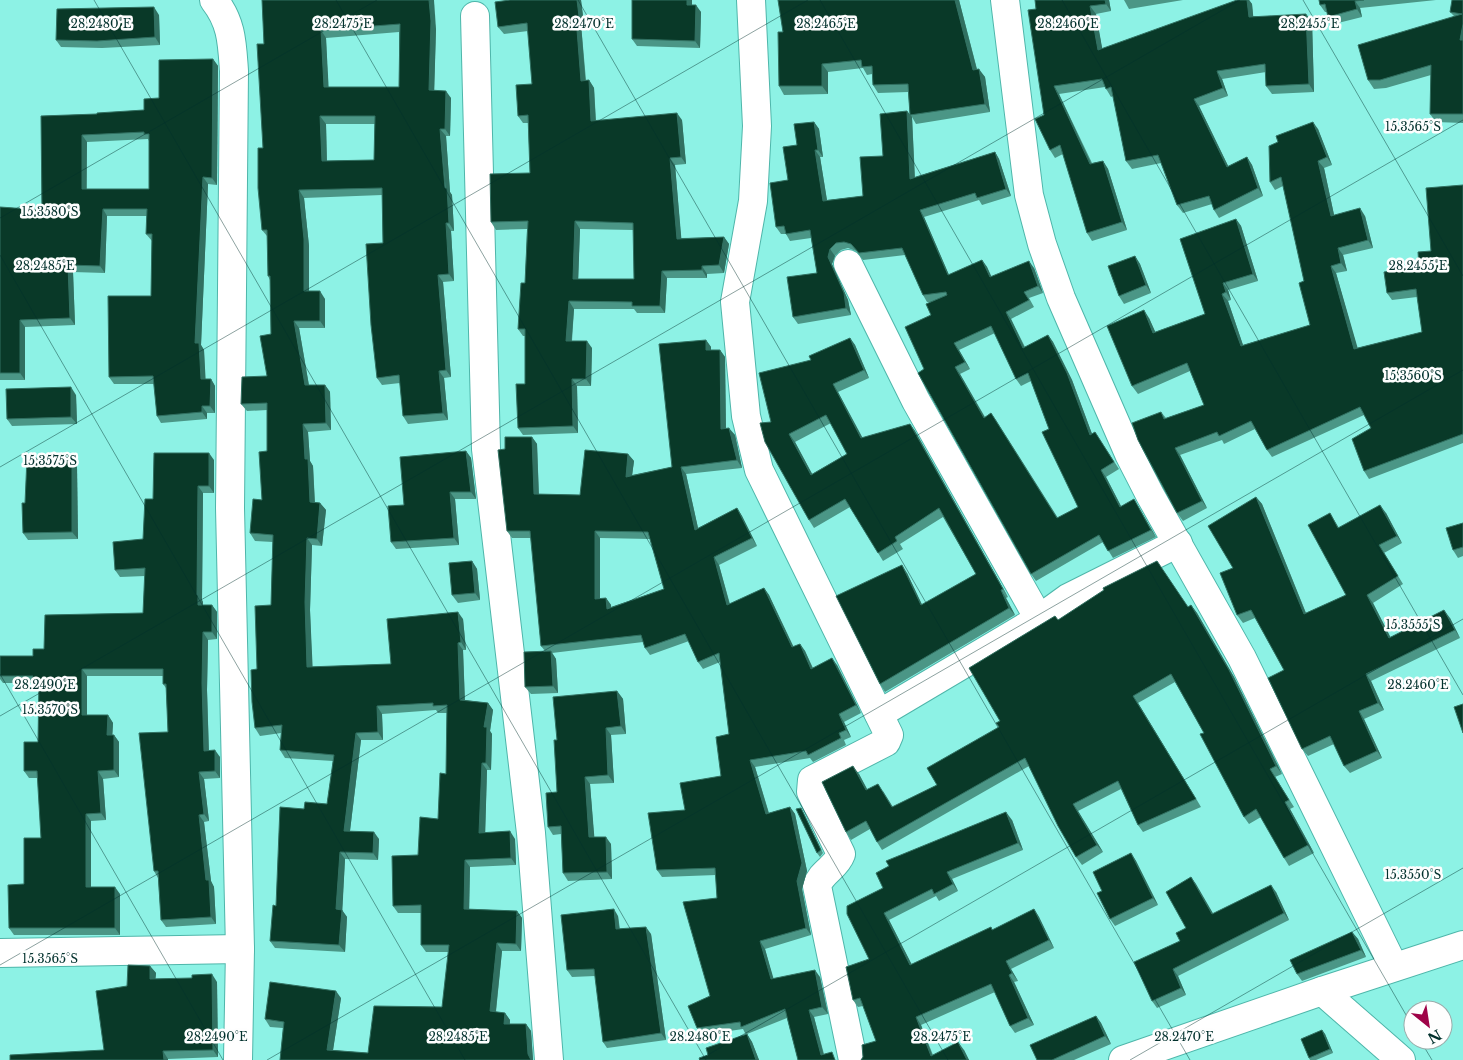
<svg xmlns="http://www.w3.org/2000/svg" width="1463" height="1060" font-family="'Libre Baskerville',serif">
  <rect width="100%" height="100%" fill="#8df2e5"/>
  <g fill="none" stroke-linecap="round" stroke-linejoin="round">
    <g stroke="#4eb6aa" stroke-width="30">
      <g id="minor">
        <path d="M214 0C232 23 232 43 234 71L230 508 240 949 238 1060"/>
        <path d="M751 0 757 126 753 201 735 302 746 416 759 470 889 735 886 742 812 780 811 792 841 854C836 868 821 872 817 886L853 1060"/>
        <polyline points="1005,0 1029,195 1042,244 1061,298 1129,454 1150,495 1242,658 1394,967"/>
        <polyline points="475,16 486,449 531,833 549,1060"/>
        <polyline points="848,264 916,401 1039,619"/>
        <polyline points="879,714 1039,619 1068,598 1178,543"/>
        <polyline points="0,953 240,949"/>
        <polyline points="1322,991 1401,1060"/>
        <polyline points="1123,1060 1322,991 1463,945"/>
      </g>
    </g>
    <use href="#minor" stroke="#fff" stroke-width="28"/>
  </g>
  <g fill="#4b9686" fill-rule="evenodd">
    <path d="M262 0 436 29 434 90 451 98 450 136H446L450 192 452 195 454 231H451L454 281 443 282 451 377 444 378 448 420 408 424 403 416 400 383 382 385 377 378 383 243 382 195 304 198 309 246V291L325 299V328H299L309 385H325L330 392 331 430 308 432 310 461 313 466 315 502 320 503 326 510 322 546 312 545 310 610 312 667 391 664 463 619 466 650H463L465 700 488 703 493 710 490 731 492 734 491 770H487L485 832 515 839 516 865 470 867 469 909 517 911 522 918 521 951H502L496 1012 505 1013 510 1020V1024H526L531 1031 533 1060H280L283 1028 270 1027 265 1019 341 998 333 1050 368 1053 442 1007 449 952H426L421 945V913H398L393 906 418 855 438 819 446 774 447 713H438L436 710 382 714 383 740H361L350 831 379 839 378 860 345 859 342 910 347 917 345 952 275 948 270 941 276 906 304 809 327 804 333 761 285 758 280 750 281 733 260 736 255 728 257 669 271 605 273 542 255 541 250 533 262 500 267 451V410L247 411 241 404 267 376 271 334 270 280 268 276 267 236 262 230 264 44ZM399 32V87H328L326 38ZM326 124H375L374 160 327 161Z"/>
    <path d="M581 0 584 24H581L586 80H589L594 88 596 120H682L686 164 675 165 681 238 724 237 729 244 724 273 707 274V278H667L665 313H637L634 309H574L572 341 592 348 591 386H577L578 433 523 435 518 428 525 384V336H523L518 329 525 283 527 229 496 230 491 222 530 173 528 123H523L518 116 532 84 528 31 504 34 498 27ZM580 229 634 230V279H578Z"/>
    <polygon points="692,0 692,5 701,12 700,48 637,46 632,39"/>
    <path d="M778 0H959L977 69 985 77 990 112 916 124 912 117 915 177 995 152 999 159 1011 196 982 205 979 200 924 217 949 275 982 260 987 267 991 277 1034 268 1043 293 1029 298 1034 307 1011 319 1025 347 1048 335 1053 342 1072 380 1092 434 1095 432 1119 469 1106 477 1121 506H1138L1156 537 1113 558 1103 542 1036 581 1031 574 924 369 931 315V302H927L923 295 905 255 863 260 856 251 848 248 841 250 835 256 832 264 848 300 851 315 798 324 793 317 817 273 811 238 790 241 786 234H781L776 227 797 145 814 122 819 129 823 157H820L827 200 863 196 883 156 907 111 910 115 908 92 878 93 873 85 872 74 867 75 863 68 828 72V94L784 95 779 86 783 32ZM995 333 1016 379 1021 386 1031 381 1078 507 1058 518 996 420 991 413 985 417 960 374 970 369 959 350Z"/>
    <polygon points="1035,0 1109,0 1111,11 1096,14 1102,49 1247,0 1249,0 1252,4 1253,16 1312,21 1314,92 1272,94 1266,86 1266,72 1222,79 1228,96 1199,106 1228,166 1247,157 1252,165 1263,196 1219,218 1214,210 1212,204 1183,213 1177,205 1161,163 1132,169 1126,161 1113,96 1111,97 1105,87 1059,94 1092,163 1103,161 1108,169 1127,230 1092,241 1087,233 1063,154 1055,158 1050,150 1044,115 1036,9"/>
    <polygon points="1124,0 1183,0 1129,9"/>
    <polygon points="1319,0 1436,0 1360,8 1362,17 1334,24 1328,17 1327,12 1325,12 1320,5"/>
    <polygon points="1463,0 1463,123 1436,122 1430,114 1431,75 1386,88 1374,89 1368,80 1454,16 1450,12"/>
    <polygon points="159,15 160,45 102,48 61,47 56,40"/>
    <path d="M213 59 218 66 217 185 208 184 201 345 204 350 205 379H211L215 386V413H207V419L161 423 157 416 154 384H114L109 377 151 296 152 241 146 234 147 216H107L105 273 73 272 75 325 25 327V380H0V207L42 210 41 116 97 114 144 110ZM148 139 149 141V189H87V142Z"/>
    <polygon points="1318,129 1332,165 1324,168 1334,215 1365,216 1373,248 1343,255 1347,271 1336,273 1357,348 1422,332 1417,297 1392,300 1387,293 1419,267 1431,251 1463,185 1463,443 1369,479 1364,471 1371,428 1364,415 1272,457 1267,450 1255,429 1224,444 1222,440 1180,455 1207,508 1183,521 1177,513 1161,412 1166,418 1204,405 1190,371 1138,394 1132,386 1149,318 1155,332 1205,314 1236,219 1241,226 1258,281 1228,290 1231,300 1228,301 1243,345 1310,325 1304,281 1283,186 1275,190 1270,182"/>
    <polygon points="1135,256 1140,264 1151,293 1124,304 1119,296"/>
    <path d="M850 338 855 345 869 378 838 392 862 438 910 424 915 431 1008 597 1006 598 1015 615 885 692 880 684 907 573 922 605 976 574 943 517 900 544 903 549 883 561 850 507 814 528 809 520 771 422 811 360ZM831 423 847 454 812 474 795 442Z"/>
    <path d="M706 340 711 347V350H720L725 357 726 428 735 435 742 468 686 474 698 528 737 508 742 516 757 546 719 565 730 604 764 588 769 595 793 647 800 644 805 651 813 668 837 665 861 713 844 722 851 737 844 740 846 745 813 762 810 758 755 767 769 813 790 807 795 814 807 871 802 889 811 935 765 949 773 979 820 977 828 1014 814 1017 824 1054 798 1060 787 1018 747 1034 752 1042 759 1060H700L746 1035 743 1029 702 1035 697 1028 710 996 717 898 716 875 662 877 657 870 685 810 721 776 729 734 720 662 703 669 698 662 689 641 650 655 645 648 643 642 552 653 556 659 558 693 531 694 525 687 545 651 541 646 531 538H512L507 531 505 449 532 437 537 444 539 494 580 495 628 454 634 461 632 475 672 467ZM600 538 650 539 664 589 611 607V605L606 598 600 599Z"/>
    <polygon points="76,395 77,424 12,426 7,419"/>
    <polygon points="466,451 471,458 476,499 455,499 459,545 396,549 391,542 404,505"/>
    <polygon points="214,460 214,493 203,493 202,600 203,602 203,605 212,605 217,612 217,639 208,640 207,690 209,751 220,757 220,778 204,779 209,821 204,822 211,881 214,887 216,924 166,927 161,920 158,878 154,871 168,732 166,688 163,684 163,676 87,676 87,715 108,715 113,723 112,735 114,735 119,742 119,777 103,779 106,820 91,821 91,887 120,894 120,935 14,935 9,928 41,838 38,778 29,778 24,771 38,742 39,688 38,688 34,683 3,683 0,679 0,656 33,656 44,649 143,613 145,576 120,577 115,570 143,539 153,499"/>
    <polygon points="77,467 78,539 28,540 23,533 25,503"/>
    <polygon points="1256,497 1262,504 1306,613 1346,595 1330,513 1339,528 1386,513 1402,543 1384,553 1403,584 1373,603 1390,637 1450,618 1460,638 1371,681 1384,710 1364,719 1382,758 1350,773 1344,766 1334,744 1308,756 1302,749 1284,670 1255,618 1243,623 1237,615 1233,568"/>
    <polygon points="1463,523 1463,556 1458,558 1453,550"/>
    <polygon points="472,561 477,569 480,600 458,603 452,595"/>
    <polygon points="1191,605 1197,613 1234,677 1282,774 1275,777 1294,807 1290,809 1314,853 1289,866 1284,858 1261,817 1249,824 1244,817 1204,733 1175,682 1138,703 1201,807 1143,832 1138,825 1121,789 1078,811 1103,852 1082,865 1076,857 1029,766 882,850 877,842 870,829 851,840 846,832 859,774 867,790 883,791 893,807 937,785 999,727 1000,721 1058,620 1188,607"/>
    <polygon points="617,691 623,699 626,734 611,735 614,783 590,784 594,837 611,844 612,879 568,881 563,873 561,834 553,835 548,827 557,792 557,740"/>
    <polygon points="801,808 803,812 823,853 820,857 817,853"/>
    <polygon points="1012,820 1023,850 952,879 958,891 939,901 936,896 889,920 912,965 991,927 993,930 1034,909 1039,917 1054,948 1011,969 1018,981 1014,982 1034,1025 1015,1033 1010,1026 995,992 921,1025 933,1055 964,1050 969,1060 861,1060 876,1041 863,1006 858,1007 853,1000 869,959 883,888"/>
    <polygon points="1131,853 1136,861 1158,905 1115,926 1110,919 1102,891"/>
    <polygon points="1191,877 1213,914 1276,892 1289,920 1178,976 1186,995 1157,1008 1152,1001 1186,928"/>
    <polygon points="618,916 620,929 651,934 666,1040 607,1048 603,1042 595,976 572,977 567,970"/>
    <polygon points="1352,932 1358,939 1366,957 1302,981 1297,974"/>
    <polygon points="150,966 156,973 155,979 217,982 218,1057 168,1059 168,1060 10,1060 104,1050 127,986"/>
    <polygon points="1096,1016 1101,1023 1111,1044 1074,1060 1037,1060"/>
    <polygon points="1322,1030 1325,1034 1333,1053 1316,1060 1310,1060 1309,1058"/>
  </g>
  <g fill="#317061">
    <polygon points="429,0 434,0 436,29 434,98 429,90"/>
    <polygon points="577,0 581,0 584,24 579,16"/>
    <polygon points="687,0 692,0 692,12 687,5"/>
    <polygon points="955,0 959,0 979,78 973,70"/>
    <polygon points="1105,0 1109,0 1111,11 1106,4"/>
    <polygon points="1247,0 1249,0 1252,4 1254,24 1249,17"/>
    <polygon points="1355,1 1360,8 1362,17 1357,9"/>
    <polygon points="696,5 701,12 700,48 695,41"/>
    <polygon points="1090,6 1096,14 1104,58 1098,50"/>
    <polygon points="154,7 159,15 160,45 155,37"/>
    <polygon points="1306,14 1312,21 1314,92 1309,84"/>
    <polygon points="576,17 581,24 586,88 581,81"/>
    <polygon points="1463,24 1463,45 1460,40"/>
    <polygon points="321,30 326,38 329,94 324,87"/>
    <polygon points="213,59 218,66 217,185 212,178"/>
    <polygon points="822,64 828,72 828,94 822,86"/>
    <polygon points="979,69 985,77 990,112 985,104"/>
    <polygon points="1217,71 1222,79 1228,96 1223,88"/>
    <polygon points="589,80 594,88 596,128 591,121"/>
    <polygon points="1054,86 1059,94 1095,172 1090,164"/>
    <polygon points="446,91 451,98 450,136 445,129"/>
    <polygon points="1194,99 1199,106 1232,174 1227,167"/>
    <polygon points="907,111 912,117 915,185 910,179"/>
    <polygon points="677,113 682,120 686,164 681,157"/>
    <polygon points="320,116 326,124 327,168 322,161"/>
    <polygon points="814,122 819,129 823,157 818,150"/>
    <polygon points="1313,122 1318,129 1332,165 1327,157"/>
    <polygon points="440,129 446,136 450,192 452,195 454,231 449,223"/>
    <polygon points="82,135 87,142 86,196 82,189"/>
    <polygon points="815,150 820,157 828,207 823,201"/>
    <polygon points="995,152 999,159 1011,196 1006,189"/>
    <polygon points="1247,157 1252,165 1263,196 1258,188"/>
    <polygon points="670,158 675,165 682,246 677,239"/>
    <polygon points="1103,161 1108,169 1127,230 1122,222"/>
    <polygon points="1318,161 1324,168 1336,224 1331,216"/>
    <polygon points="203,177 208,184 201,345 204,350 206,386 201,379 195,343"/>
    <polygon points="299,190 304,198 309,246 309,299 304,291"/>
    <polygon points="1360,208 1365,216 1373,248 1368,240"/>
    <polygon points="103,209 107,216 105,273 100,266"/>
    <polygon points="920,210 924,217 952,282 948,275"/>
    <polygon points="1236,219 1241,226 1258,281 1253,274"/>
    <polygon points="575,221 580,229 578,286 573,279"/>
    <polygon points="446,223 451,231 454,281 449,274"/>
    <polygon points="724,237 729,244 724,273 719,265"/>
    <polygon points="1338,248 1343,255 1347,271 1341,263"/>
    <polygon points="830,249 835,256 832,264 848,300 851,315 846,308 828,257"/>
    <polygon points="1135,256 1140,264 1151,293 1146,285"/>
    <polygon points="982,260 987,267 995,284 990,277"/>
    <polygon points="1029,261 1034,268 1043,293 1038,286"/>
    <polygon points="68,265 73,272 75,325 70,318"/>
    <polygon points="702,266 707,274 707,278 702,270"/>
    <polygon points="1331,266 1336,273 1360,356 1354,349"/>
    <polygon points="662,271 667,278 665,313 660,306"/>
    <polygon points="438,275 443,282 451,377 446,370"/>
    <polygon points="1223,283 1228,290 1231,300 1226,292"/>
    <polygon points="320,291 325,299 325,328 320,321"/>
    <polygon points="1222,294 1228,301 1246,354 1241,346"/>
    <polygon points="569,301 574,309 571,348 566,341"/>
    <polygon points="1144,310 1149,318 1159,340 1153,333"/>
    <polygon points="1006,312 1011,319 1028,355 1023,348"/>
    <polygon points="20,320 25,327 25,380 20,373"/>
    <polygon points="294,321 299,328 310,392 305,385"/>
    <polygon points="1048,335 1053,342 1072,380 1095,442 1090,435"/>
    <polygon points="850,338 855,345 869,378 864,370"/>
    <polygon points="706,340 711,347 711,357 706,350"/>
    <polygon points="587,341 592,348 591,386 586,379"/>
    <polygon points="954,343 959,350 970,369 965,362"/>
    <polygon points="720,350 725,357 726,436 721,429"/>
    <polygon points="955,367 960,374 989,425 984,418"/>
    <polygon points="439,371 444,378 448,420 443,413"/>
    <polygon points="211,379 215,386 215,413 210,406"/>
    <polygon points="572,379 577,386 578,433 573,426"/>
    <polygon points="833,384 838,392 867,446 861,438"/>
    <polygon points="325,385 330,392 331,430 326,423"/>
    <polygon points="71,387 76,395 77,424 71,417"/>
    <polygon points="202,406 207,413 207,419 202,412"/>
    <polygon points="303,424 308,432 310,461 313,466 315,509 310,502 305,459"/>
    <polygon points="910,424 915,431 1008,597 1003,589"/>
    <polygon points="729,428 735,435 742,468 737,460"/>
    <polygon points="789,434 795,442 817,483 811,475"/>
    <polygon points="532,437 537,444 539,502 534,494"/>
    <polygon points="1175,448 1180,455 1207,508 1202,501"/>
    <polygon points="466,451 471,458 476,499 471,492"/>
    <polygon points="209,453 214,460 214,493 209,486"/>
    <polygon points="628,454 634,461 631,484 626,477"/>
    <polygon points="72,459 77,467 78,539 72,532"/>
    <polygon points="681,467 686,474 700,537 695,530"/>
    <polygon points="1101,470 1106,477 1125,514 1120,507"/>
    <polygon points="198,486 203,493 202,600 203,602 203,612 198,605 197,595"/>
    <polygon points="450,492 455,499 459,545 454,538"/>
    <polygon points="1256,497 1262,504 1309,621 1304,614"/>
    <polygon points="1134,499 1138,506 1156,537 1151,530"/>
    <polygon points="320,503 326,510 322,546 317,539"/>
    <polygon points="1380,505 1386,513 1402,543 1397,536"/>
    <polygon points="737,508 742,516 757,546 752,538"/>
    <polygon points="595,531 600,538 600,607 595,599"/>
    <polygon points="307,538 312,545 310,610 313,675 307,667 305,602"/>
    <polygon points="714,557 719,565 732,613 727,605"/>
    <polygon points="472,561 477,569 480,600 475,593"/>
    <polygon points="902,565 907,573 926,613 921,605"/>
    <polygon points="764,588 769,595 797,654 792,647"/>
    <polygon points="1001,590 1006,598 1015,615 1009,608"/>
    <polygon points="1367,595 1373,603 1395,646 1389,638"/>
    <polygon points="606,598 611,605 612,616 607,609"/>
    <polygon points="212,605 217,612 217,639 212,632"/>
    <polygon points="1191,605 1197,613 1234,677 1282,774 1276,766"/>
    <polygon points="1444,610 1450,618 1460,638 1455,630"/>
    <polygon points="458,612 463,619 466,650 461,642"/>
    <polygon points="203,632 208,640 207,690 209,758 204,751 202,683"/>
    <polygon points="458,643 463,650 465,707 460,700"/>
    <polygon points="800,644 805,651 816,676 811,669"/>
    <polygon points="551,651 556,659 558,693 553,686"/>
    <polygon points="832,658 837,665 861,713 856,705"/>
    <polygon points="82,669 87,676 87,722 82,715"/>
    <polygon points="1366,674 1371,681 1384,710 1378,703"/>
    <polygon points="617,691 623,699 626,734 621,726"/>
    <polygon points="1133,696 1138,703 1201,807 1196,799"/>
    <polygon points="488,703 493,710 490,731 492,734 491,770 486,763 484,727"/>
    <polygon points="377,706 382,714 383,740 378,732"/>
    <polygon points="1359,711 1364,719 1382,758 1377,751"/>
    <polygon points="839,714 844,722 851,737 846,730"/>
    <polygon points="108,715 113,723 112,743 107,735"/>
    <polygon points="606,728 611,735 614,783 608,775"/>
    <polygon points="356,733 361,740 349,839 344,831"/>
    <polygon points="114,735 119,742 119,777 114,770"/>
    <polygon points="215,750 220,757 220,778 215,771"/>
    <polygon points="750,760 755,767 771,821 766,814"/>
    <polygon points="482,763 487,770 485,840 479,833"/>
    <polygon points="853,766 859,774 872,798 866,790"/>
    <polygon points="98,771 103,779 106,820 101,813"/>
    <polygon points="199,772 204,779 209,821 204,814"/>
    <polygon points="585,777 590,784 595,845 589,837"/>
    <polygon points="1285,802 1290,809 1314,853 1308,845"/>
    <polygon points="1073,804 1078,811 1103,852 1097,845"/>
    <polygon points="790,807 795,814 807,871 802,889 811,935 806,928 797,881"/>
    <polygon points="1006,812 1012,820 1023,850 1018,843"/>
    <polygon points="86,814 91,821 91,894 86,887"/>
    <polygon points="199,815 204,822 211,881 214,887 216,924 211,917 206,880"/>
    <polygon points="510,831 515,839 516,865 511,858"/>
    <polygon points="374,832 379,839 378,860 373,853"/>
    <polygon points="606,837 611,844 612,879 607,872"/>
    <polygon points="340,852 345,859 342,917 336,909"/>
    <polygon points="1131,853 1136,861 1158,905 1153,898"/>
    <polygon points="465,860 470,867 469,917 464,909"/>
    <polygon points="947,872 952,879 958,891 953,884"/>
    <polygon points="1191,877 1196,884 1218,922 1212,914"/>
    <polygon points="1271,885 1276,892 1289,920 1284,913"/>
    <polygon points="115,887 120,894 120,935 115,928"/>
    <polygon points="614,909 618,916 620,936 616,929"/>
    <polygon points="1034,909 1039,917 1054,948 1049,940"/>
    <polygon points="342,910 347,917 345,952 339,945"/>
    <polygon points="517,911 522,918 521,951 516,944"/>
    <polygon points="884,913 889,920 916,973 910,965"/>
    <polygon points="646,927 651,934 666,1040 661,1033"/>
    <polygon points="1352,932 1358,939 1366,957 1361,950"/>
    <polygon points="760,941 765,949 776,987 771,979"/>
    <polygon points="497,943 502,951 495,1019 490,1011"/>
    <polygon points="1006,961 1011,969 1018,981 1012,973"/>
    <polygon points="150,966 156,973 155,987 150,979"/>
    <polygon points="1173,969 1178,976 1186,995 1181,988"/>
    <polygon points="815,970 820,977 828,1014 822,1007"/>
    <polygon points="212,974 217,982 218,1057 213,1050"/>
    <polygon points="1009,975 1014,982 1034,1025 1028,1018"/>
    <polygon points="336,991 341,998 332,1057 327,1050"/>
    <polygon points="809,1010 814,1017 825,1060 821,1055"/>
    <polygon points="505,1013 510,1020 509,1031 504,1024"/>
    <polygon points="1096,1016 1101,1023 1111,1044 1105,1036"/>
    <polygon points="916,1017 921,1025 934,1060 931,1056"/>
    <polygon points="526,1024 531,1031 533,1060 531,1060 528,1054"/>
    <polygon points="1322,1030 1325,1034 1333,1053 1330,1049"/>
    <polygon points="747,1034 752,1042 759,1060 756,1060"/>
    <polygon points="958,1042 964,1050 969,1060 967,1060"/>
    <polygon points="163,1051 168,1059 168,1060 164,1060"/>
  </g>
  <g fill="#093928" stroke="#317061" fill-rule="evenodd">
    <path d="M262 0H429L431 21 429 90 446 91 445 129H440L445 188H447L449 223H446L449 274 438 275 446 370 439 371 443 413 403 416 399 375 377 378 371 325 366 244 383 243 382 188 299 190 304 239V291H320V321H294L305 385H325L326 423 303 424 305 459H308L310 502 320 503 317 539 307 538 305 602 307 667 391 664 387 619 458 612 461 642 458 643 460 700 488 703 484 727H487L486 763H482L479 833 510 831 511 858 465 860 464 909 517 911 516 944 497 943 490 1011 505 1013 504 1024H526L528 1054 531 1060H280L284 1022 265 1019 270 982 336 991 327 1050 368 1053 374 1006 442 1007 449 945H421V905L393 906 392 856 418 855 420 817 438 819 440 773 446 774 447 705 433 706V703L377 706 378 732 356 733 344 831 374 832 373 853 340 852 336 909 342 910 339 945 270 941 273 905 276 906 280 807 304 809 305 802 327 804 334 755 280 750 282 725 255 728 252 702 251 670 257 669 255 606 271 605 273 535 250 533 253 499 262 500 259 452 267 451V403L241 404 242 377 267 376 260 336 271 334 270 276H268L267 230H262L258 188V148H263L257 44H264ZM400 24 399 87H324L321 30ZM320 116H375L374 160 322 161Z"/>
    <path d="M510 0H577L579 16 576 17 581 81 589 80 591 121 677 113 681 157 670 158 677 239 724 237 719 265 702 266V270L662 271 660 306H632V302L569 301 566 341H587L586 379H572L573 426 518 428 516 384H525V329H518L521 283H525L528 221 491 222 490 174 530 173 528 115 518 116 516 85 532 84 527 23 498 27 495 2ZM575 221 633 223 634 279H573Z"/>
    <polygon points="632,0 687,0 687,5 696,5 695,41 632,39"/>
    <polygon points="778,0 955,0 973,70 979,69 985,104 910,115 908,84 873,85 872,66 862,67 861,60 822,64 822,86 779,86 778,32 783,32"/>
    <polygon points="1035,0 1105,0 1106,4 1090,6 1098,50 1237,0 1247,0 1249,17 1306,14 1309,84 1266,86 1265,64 1217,71 1223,88 1194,99 1227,167 1247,157 1258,188 1214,210 1209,196 1177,205 1158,155 1126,161 1111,87 1106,89 1102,79 1054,86 1090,164 1103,161 1122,222 1087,233 1060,145 1050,150 1035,119 1044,115 1028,10 1036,9"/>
    <polygon points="1319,0 1364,0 1355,1 1357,9 1328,17 1325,4 1320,5"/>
    <polygon points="1452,0 1463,0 1463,24 1460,40 1463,40 1463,114 1430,114 1431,65 1380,80 1368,80 1358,45 1462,14 1450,12"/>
    <polygon points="154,7 155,37 97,41 56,40 57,9"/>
    <path d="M213 59 212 178 203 177 195 343H199L201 379H211L210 406H202V412L157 416 153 376 109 377 108 296H151L152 234H146L147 209H103L100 266 68 265 70 318 20 320V373H0V207L42 210 41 116 97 114V113L144 110V99L159 98V60ZM144 132V134H149V189H82V135Z"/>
    <path d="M907 111 910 179 995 152 1006 189 977 198 975 193 920 210 948 275 982 260 990 277 1029 261 1038 286 1024 292 1029 300 1006 312 1023 348 1048 335 1067 373 1090 435 1095 432 1114 462 1101 470 1120 507 1134 499 1151 530 1108 551 1099 535 1031 574 918 373 924 369 905 327 931 315 926 304 947 295 946 292 923 295 902 248 859 253 851 244 844 242 836 243 830 249 828 257 844 293 846 308 793 317 787 277 817 273 810 230 786 234 784 226 776 227 770 183 788 180 783 147 797 145 794 124 814 122 818 150H815L823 201 863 196 860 157 883 156 880 114ZM991 326 1016 379 1028 373 1049 429 1042 432 1078 507 1057 518 991 413 984 418 955 367 965 362 954 343Z"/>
    <polygon points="1313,122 1327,157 1318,161 1331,216 1360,208 1368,240 1338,248 1341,263 1331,266 1354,349 1422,332 1416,289 1387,293 1384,272 1419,267 1418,252 1431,251 1426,188 1463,185 1463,434 1364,471 1352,439 1371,428 1360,407 1267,450 1251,421 1219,436 1217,432 1175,448 1202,501 1177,513 1138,440 1132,423 1161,412 1164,419 1204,405 1187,363 1132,386 1107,326 1144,310 1153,333 1205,314 1180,239 1236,219 1253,274 1223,283 1226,292 1222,294 1241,346 1310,325 1299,283 1304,281 1281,177 1270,182 1269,146 1278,142 1276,136"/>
    <polygon points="1135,256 1146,285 1119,296 1108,266"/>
    <path d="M850 338 864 370 833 384 861 438 910 424 1003 589 1001 590 1009 608 880 684 836 596 902 565 921 605 976 574 939 508 895 537 897 541 878 553 845 499 809 520 765 442 760 423 771 422 759 373 811 360 809 356ZM826 415 847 454 811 475 789 434Z"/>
    <path d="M706 340V350H720L721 429 729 428 737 460 681 467 695 530 737 508 752 538 714 557 727 605 764 588 792 647 800 644 811 669 832 658 856 705 839 714 846 730 839 733 841 738 808 755 806 751 750 760 766 814 790 807 802 863 797 881 806 928 760 941 771 979 815 970 822 1007 809 1010 821 1055 832 1052 835 1060H798L785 1009 741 1027 740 1022 697 1028 688 1006 710 996 683 902 717 898 715 868 657 870 648 813 685 810 680 783 721 776 716 737 729 734 719 653 698 662 685 634 645 648 641 635 541 646 530 531H507L498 450 505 449V437H532L534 494 580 495 585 450 628 454 626 477 672 467 659 344ZM595 531 648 532 664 589 607 609 606 598 595 599Z"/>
    <polygon points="71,387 71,417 7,419 6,389"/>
    <polygon points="466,451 471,492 450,492 454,538 391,542 388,506 404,505 400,457"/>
    <polygon points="154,453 209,453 209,486 198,486 197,595 198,595 198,605 212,605 212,632 203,632 202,683 204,751 215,750 215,771 199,772 204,814 199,815 206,880 209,880 211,917 161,920 158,871 154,871 139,733 168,732 166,684 163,684 163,669 82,669 82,715 108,715 107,735 114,735 114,770 98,771 101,813 86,814 86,887 115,887 115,928 9,928 8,885 24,884 24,838 41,838 37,771 24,771 24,742 38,742 39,681 32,681 33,676 0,676 0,656 33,656 33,649 44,649 45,615 143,613 145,568 115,570 113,542 143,539 145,499 153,499"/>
    <polygon points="27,458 72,459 72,532 23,533 22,503 25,503"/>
    <polygon points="1256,497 1304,614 1346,595 1308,525 1330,513 1338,528 1380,505 1397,536 1379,545 1398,576 1367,595 1389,638 1444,610 1455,630 1366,674 1378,703 1359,711 1377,751 1344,766 1330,736 1302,749 1268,678 1284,670 1251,610 1237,615 1220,573 1233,568 1208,526"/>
    <polygon points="1463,523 1463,547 1453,550 1446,528"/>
    <polygon points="472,561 475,593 452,595 449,563"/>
    <polygon points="1157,561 1188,607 1191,605 1229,670 1276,766 1270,769 1289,800 1285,802 1308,845 1284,858 1256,809 1244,817 1200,734 1204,733 1171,674 1133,696 1196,799 1138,825 1118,781 1073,804 1097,845 1076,857 1058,826 1025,758 877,842 866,821 846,832 822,782 853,766 866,790 878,784 892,807 937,785 927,768 999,727 996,723 1000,721 969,668 1055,616 1058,620 1104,590 1103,588"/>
    <polygon points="551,651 553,686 525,687 524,652"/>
    <polygon points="617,691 621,726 606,728 608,775 585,777 589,837 606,837 607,872 563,873 561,826 548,827 546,793 557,792 554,740 557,740 553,697"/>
    <polygon points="1463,704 1463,733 1454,707"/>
    <polygon points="801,808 821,850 817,853 796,809"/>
    <polygon points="1006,812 1018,843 947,872 953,884 934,894 932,889 884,913 910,965 991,927 992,930 1034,909 1049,940 1006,961 1012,973 1009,975 1028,1018 1010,1026 991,984 916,1017 931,1056 958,1042 967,1060 861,1060 863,1057 862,1045 876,1041 860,998 853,1000 846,967 869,959 847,914 847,906 883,888 876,873 889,866 886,861"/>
    <polygon points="1131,853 1153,898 1110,919 1097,893 1102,891 1093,872"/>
    <polygon points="1191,877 1212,914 1271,885 1284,913 1173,969 1181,988 1152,1001 1134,962 1180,941 1176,933 1186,928 1166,892"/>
    <polygon points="614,909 616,929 646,927 661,1033 603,1042 594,969 567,970 561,915"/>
    <polygon points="1352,932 1361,950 1297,974 1290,960"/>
    <polygon points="128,965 150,966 150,979 192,978 192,975 212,974 213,1050 163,1051 164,1060 10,1060 10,1055 104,1050 96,991 127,986"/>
    <polygon points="1096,1016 1105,1036 1052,1060 1037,1060 1030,1045"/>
    <polygon points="1322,1030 1330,1049 1309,1058 1301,1039"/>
    <polygon points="747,1034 756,1060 700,1060 699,1058 708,1055 706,1048"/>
  </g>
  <path fill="none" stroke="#02312d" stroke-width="1" stroke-opacity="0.45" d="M94 0 706 1060M336 0 948 1060M578 0 1190 1060M820 0 1413 1027M1062 0 1463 695M1303 0 1463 276M0 218 377 0M0 255 465 1060M0 467 808 0M0 674 223 1060M0 716 1240 0M0 965 1463 120M1420 1040 1432 1060M267 1060 1463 370M699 1060 1463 619M1130 1060 1463 868"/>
  <g font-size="12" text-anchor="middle" fill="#02312d" stroke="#fefefe" stroke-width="5" stroke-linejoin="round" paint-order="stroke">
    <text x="101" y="28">28.2480°E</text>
    <text x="343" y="28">28.2475°E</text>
    <text x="584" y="28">28.2470°E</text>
    <text x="826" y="28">28.2465°E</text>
    <text x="1068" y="28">28.2460°E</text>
    <text x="1310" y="28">28.2455°E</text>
    <text x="1413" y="131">15.3565°S</text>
    <text x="50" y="216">15.3580°S</text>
    <text x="1418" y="270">28.2455°E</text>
    <text x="45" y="270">28.2485°E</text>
    <text x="1413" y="380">15.3560°S</text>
    <text x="50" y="465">15.3575°S</text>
    <text x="1413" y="629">15.3555°S</text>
    <text x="1418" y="689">28.2460°E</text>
    <text x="45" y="689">28.2490°E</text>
    <text x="50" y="714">15.3570°S</text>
    <text x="1413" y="879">15.3550°S</text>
    <text x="50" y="963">15.3565°S</text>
    <text x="217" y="1041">28.2490°E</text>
    <text x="458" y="1041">28.2485°E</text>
    <text x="700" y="1041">28.2480°E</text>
    <text x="942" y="1041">28.2475°E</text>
    <text x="1184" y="1041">28.2470°E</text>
  </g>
  <g transform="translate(1428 1025) rotate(150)"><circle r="24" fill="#fefefe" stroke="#99acaa"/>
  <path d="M0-4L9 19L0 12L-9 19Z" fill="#9f0348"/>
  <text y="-8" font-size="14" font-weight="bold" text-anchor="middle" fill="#02312d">N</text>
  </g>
</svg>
